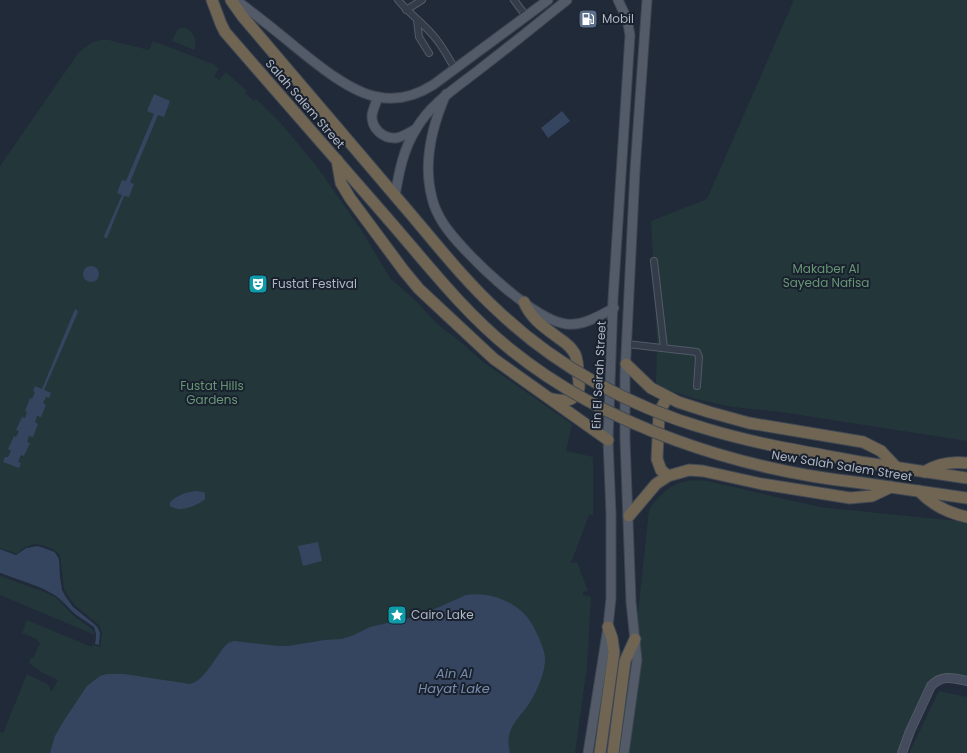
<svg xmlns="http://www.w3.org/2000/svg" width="967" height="753" font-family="Poppins,sans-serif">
  <rect width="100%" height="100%" fill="#212a39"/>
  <g fill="#23363a">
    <polygon points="792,0 967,0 967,441 781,412 732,407 696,399 656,386 657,341 651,221 707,199 793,2"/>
    <path d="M179 28H186C194 33 198 41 194 50L172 41 176 32Z"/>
    <polygon points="100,40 109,40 149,50 153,41 213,64 219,69 214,76 219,80 226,72 247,91 245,93 254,101 256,99 279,121 315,164 362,231 390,278 417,302 437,324 457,339 483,362 572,424 566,451 593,457 593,515 589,515 571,563 577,562 588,591 583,592 583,595 591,597 587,667 575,753 0,753 0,732 3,733 27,674 47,684 50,687 51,692 58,680 41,672 29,663 31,658 33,658 40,643 37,641 37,639 22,633 27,620 92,647 95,635 0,595 0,166 79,52 91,43"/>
    <path d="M693 480 707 481 820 507 967 522V683L935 678 899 753H623L649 510C662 492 670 483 693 480Z"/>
    <polygon points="939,691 967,697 967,753 909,753"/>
  </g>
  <g fill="#354560">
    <polygon points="154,94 170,101 164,117 158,115 130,182 134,184 129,197 124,196 107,238 105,238 104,236 122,195 117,193 122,180 126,181 154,114 147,111"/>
    <polygon points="562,111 570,121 548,138 541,128"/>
    <circle cx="91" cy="274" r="8"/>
    <polygon points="75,309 77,310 78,312 44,390 51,393 49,398 46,397 43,403 46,405 41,417 37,416 35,422 38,424 33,437 29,436 27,442 30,443 24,456 21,455 18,462 21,463 19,468 3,462 5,457 8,457 11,451 8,449 14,436 16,437 19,431 16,430 22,417 25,418 27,412 25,411 30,398 32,399 35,392 33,391 35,386 42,389"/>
    <path d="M196 491 203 492 205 493V499C197 506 180 513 170 506V502C178 495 186 492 196 491Z"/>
    <polygon points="318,542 322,561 303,566 298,546"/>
    <path d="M34 546C41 546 52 548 56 554 64 563 58 585 67 598 74 609 98 622 100 633 101 637 99 641 99 645L95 644C99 626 89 625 77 616 70 610 65 602 57 597 41 585 18 580 0 573V549L16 555 26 548Z"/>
    <path d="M466 595C484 592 506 598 520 610 529 617 534 627 539 638 541 644 545 651 545 658 546 671 536 693 529 704 517 721 504 729 510 753H50L55 736 63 722 87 686 100 676 107 674H124L190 684C203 682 216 657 224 647L228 643 234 641 278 646H288L325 640 342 639 354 635 370 627 419 616Z"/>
  </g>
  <polygon fill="#212a39" points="34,544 42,545 53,549 60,555 64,589 68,596 75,605 99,625 102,633 100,647 93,645 95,635 92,629 74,616 55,597 42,591 0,576 0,573 43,589 56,596 75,614 94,627 96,634 95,644 99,645 100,633 98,627 73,607 66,597 62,590 60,577 59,559 55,552 38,546 26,548 16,555 0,549 0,548 17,554 25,547"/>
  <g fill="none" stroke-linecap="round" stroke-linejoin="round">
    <g stroke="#525a67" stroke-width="8">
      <g id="street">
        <path d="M398 0C408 12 420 21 431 33 441 43 448 57 455 69"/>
        <polyline points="514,0 526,16"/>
        <polyline points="406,10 422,0"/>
        <polyline points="417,20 419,37 429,53"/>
        <polyline points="654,261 664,348"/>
        <polyline points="627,344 697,352 699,357 697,386"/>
      </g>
    </g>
    <g stroke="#525a67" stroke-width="10">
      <path id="secondary" d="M902 753 910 731 931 686C942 674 953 678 967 681"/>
    </g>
    <g stroke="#3e4552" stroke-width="11">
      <g id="primary">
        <path d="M236 0C252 12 267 24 282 36 307 56 347 92 378 97 398 101 417 95 433 85L548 0"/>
        <path d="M446 94C432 126 423 164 432 198 434 207 438 215 443 223 461 251 533 320 566 324 583 326 599 316 614 308"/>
        <path d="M378 97C376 103 373 109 372 115 371 128 383 139 396 138 403 137 410 132 416 129"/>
        <path d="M395 196C399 172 403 150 416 129 431 103 457 87 480 69 509 47 538 23 567 0"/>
        <polyline points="588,753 608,627 611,598 611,514 608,440 613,299 630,35 627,19 618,0"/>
        <polyline points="624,753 637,660 631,602 625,439 625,375 635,170 647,0"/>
      </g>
    </g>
    <g stroke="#3f4754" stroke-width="13">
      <g id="highway">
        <polyline points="212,0 221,24 225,32 388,219"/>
        <polyline points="231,0 243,17 403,205"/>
        <polyline points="337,160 341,183 350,198 404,271 419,289 494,359 608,440"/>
        <path d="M524 302C531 319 545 328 560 339 566 343 571 347 575 354 578 361 578 368 578 375 579 383 581 390 575 396 568 403 560 400 552 399"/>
        <polyline points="626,364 651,388 678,402 709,412 749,423 863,442 881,451 896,467"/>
        <polyline points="667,398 662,407 659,416 657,459 661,470 668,476"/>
        <polyline points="867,463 967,478"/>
        <path d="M924 472C938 463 951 461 967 463"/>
        <polyline points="862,483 967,498"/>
        <path d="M919 491C933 506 948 513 967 517"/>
        <polyline points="629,516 656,484 668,476 689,470 703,471 762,484 850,498 872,496 891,487"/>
        <polyline points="600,753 614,652 612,638 608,627"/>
        <polyline points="613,753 625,661 635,639"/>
      </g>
    </g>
    <use href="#street" stroke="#353c49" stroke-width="6"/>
    <use href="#secondary" stroke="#434b5c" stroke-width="8"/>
    <use href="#primary" stroke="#535b69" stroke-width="9"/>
    <use href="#highway" stroke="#6f6552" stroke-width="11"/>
    <g stroke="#3f4754" stroke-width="13" stroke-linecap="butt">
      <g id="highway-bridge">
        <path d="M403 205C434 241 463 279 498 311 556 366 630 407 707 429 760 445 813 453 867 463"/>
        <path d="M388 219C427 264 464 312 510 349 606 427 740 470 862 483"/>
      </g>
    </g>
    <use href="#highway-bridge" stroke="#6f6552" stroke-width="11"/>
  </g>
  <defs>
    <g id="fuel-square" transform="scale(1)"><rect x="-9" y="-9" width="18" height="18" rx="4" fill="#5c6f8a" stroke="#1a212e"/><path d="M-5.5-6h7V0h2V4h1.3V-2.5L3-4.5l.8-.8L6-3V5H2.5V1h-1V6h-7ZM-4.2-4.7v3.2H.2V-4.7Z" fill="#fff"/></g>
    <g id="theatre-square" transform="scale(1)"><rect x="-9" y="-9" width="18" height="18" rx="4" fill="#0f9aa8" stroke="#1a212e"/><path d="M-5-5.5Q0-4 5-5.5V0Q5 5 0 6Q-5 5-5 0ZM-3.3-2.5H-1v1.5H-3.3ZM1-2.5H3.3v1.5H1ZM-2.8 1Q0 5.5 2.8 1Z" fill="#fff"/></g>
    <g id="sight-square" transform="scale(1)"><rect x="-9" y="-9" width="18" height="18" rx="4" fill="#0f9aa8" stroke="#1a212e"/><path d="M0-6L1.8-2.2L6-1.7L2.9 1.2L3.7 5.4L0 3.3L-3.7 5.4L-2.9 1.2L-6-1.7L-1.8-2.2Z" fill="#fff"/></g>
  </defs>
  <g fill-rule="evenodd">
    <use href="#fuel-square" x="588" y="19"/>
    <use href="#theatre-square" x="258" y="284"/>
    <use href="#sight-square" x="397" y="615"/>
  </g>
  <g text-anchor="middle" stroke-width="4" stroke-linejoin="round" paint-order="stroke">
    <g font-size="12" fill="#afb7c5" stroke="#1a212e" text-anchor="start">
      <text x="602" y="23">Mobil</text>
      <text x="272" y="288">Fustat Festival</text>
      <text x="411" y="619">Cairo Lake</text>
    </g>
    <g font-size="12" fill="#afb7c5" stroke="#1a212e">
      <text transform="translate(305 104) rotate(49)" y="4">Salah Salem Street</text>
      <text transform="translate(599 375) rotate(-87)" y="4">Ein El Seirah Street</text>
      <text transform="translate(842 466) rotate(9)" y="4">New Salah Salem Street</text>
    </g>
    <g font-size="12" fill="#679674" stroke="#1a212e">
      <text x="826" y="273">Makaber Al<tspan x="826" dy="14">Sayeda Nafisa</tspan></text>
      <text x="212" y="390">Fustat Hills<tspan x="212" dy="14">Gardens</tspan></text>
    </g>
    <g font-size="13" font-style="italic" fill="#788cad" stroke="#1a212e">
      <text x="454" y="678">Ain Al<tspan x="454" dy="15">Hayat Lake</tspan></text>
    </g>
  </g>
</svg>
